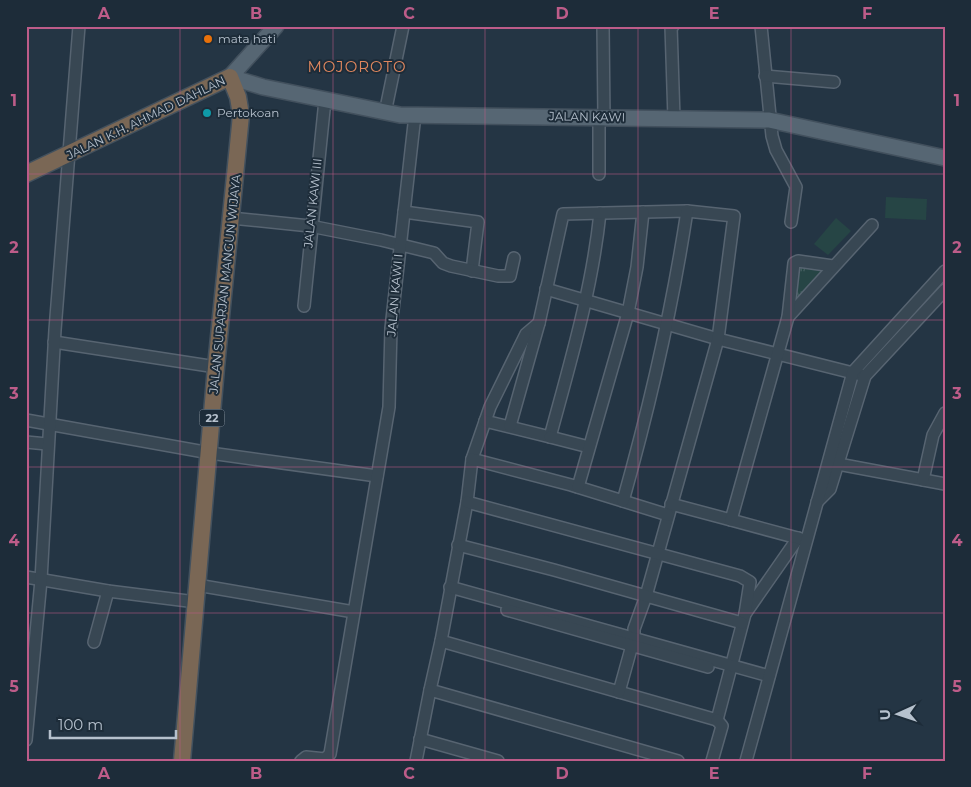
<svg xmlns="http://www.w3.org/2000/svg" width="971" height="787" font-family="Montserrat,sans-serif">
  <defs>
    <pattern id="park-tufts" width="24" height="20" patternUnits="userSpaceOnUse" patternTransform="scale(1.25)"><rect width="24" height="20" fill="#264545"/><path d="M3 7l-1-3M5 7V3M7 7l1-3M15 17l-1-3M17 17v-4M19 17l1-3" fill="none" stroke="#435e5f"/></pattern>
  </defs>
  <rect width="100%" height="100%" fill="#243544"/>
  <polygon fill="url(#park-tufts)" points="798,264 827,268 792,308"/>
  <g fill="#264545">
    <polygon points="886,197 927,199 926,220 885,218"/>
    <polygon points="836,218 851,231 828,255 814,244"/>
  </g>
  <g fill="none" stroke-linecap="round" stroke-linejoin="round">
    <g stroke="#576471" stroke-width="14">
      <g id="minor">
        <polyline points="603,26 604,118"/>
        <polyline points="673,26 671,26 674,119"/>
        <polyline points="761,26 772,136 776,150 796,187 791,222"/>
        <polyline points="765,76 834,82"/>
        <polyline points="385,113 403,26"/>
        <polyline points="599,118 599,174"/>
        <polyline points="404,212 478,222 472,271"/>
        <polyline points="231,218 310,226 381,240 434,253 443,263 451,266 498,276 510,276 514,258"/>
        <polyline points="546,289 718,339 865,376"/>
        <polyline points="304,306 325,100"/>
        <polyline points="788,317 872,225"/>
        <polyline points="539,323 526,334 490,407 472,459 467,502 441,641 717,720 745,614 798,538"/>
        <polyline points="54,342 216,367"/>
        <polyline points="26,420 210,453 377,476"/>
        <path d="M485 421 550 437C570 363 592 290 600 213"/>
        <polyline points="510,426 539,323 563,214 687,211 734,216 718,339 646,596 634,629 634,638 619,692"/>
        <polyline points="550,437 589,447"/>
        <polyline points="26,442 47,444"/>
        <polyline points="472,459 571,485 668,515"/>
        <polyline points="838,464 945,484"/>
        <polyline points="923,480 933,435 945,413"/>
        <polyline points="578,487 628,313 637,267 643,212"/>
        <path d="M623 501C650 405 672 310 687 211"/>
        <polyline points="467,502 740,576 750,582 745,614"/>
        <polyline points="817,502 830,489 865,376 945,290"/>
        <polyline points="671,504 731,520"/>
        <polyline points="805,540 731,520 788,317 794,263 798,261 833,266"/>
        <polyline points="458,545 554,570 742,623"/>
        <polyline points="26,577 108,591 196,602"/>
        <polyline points="197,585 354,612"/>
        <polyline points="450,587 769,676"/>
        <polyline points="507,610 708,667"/>
        <polyline points="94,642 108,591"/>
        <polyline points="430,690 441,641"/>
        <polyline points="420,739 498,761"/>
        <polyline points="26,740 41,580 55,330 79,26"/>
        <polyline points="301,761 306,757 325,759 330,754 389,407 391,328 415,115"/>
        <polyline points="416,761 430,690 678,761"/>
        <polyline points="712,761 722,726 717,720"/>
        <polyline points="746,761 853,372 945,271"/>
      </g>
    </g>
    <g stroke="#42505d" stroke-width="18">
      <polyline id="major" points="276,26 230,77 263,87 400,115 769,120 945,158"/>
    </g>
    <g stroke="#43515e" stroke-width="19">
      <polyline id="highway" points="26,174 230,77 238,97 241,115 216,367 182,761"/>
    </g>
    <use href="#minor" stroke="#384753" stroke-width="11"/>
    <use href="#major" stroke="#566673" stroke-width="15"/>
    <use href="#highway" stroke="#7a6755" stroke-width="16"/>
  </g>
  <path fill="none" stroke="#bd5c89" stroke-width="1" stroke-opacity="0.55" d="M180 26V761M333 26V761M485 26V761M638 26V761M791 26V761M26 174H945M26 320H945M26 467H945M26 613H945"/>
  <circle fill="#e8710a" stroke="#1d2c39" stroke-width="2" cx="208" cy="39" r="5"/>
  <circle fill="#0f9aa8" stroke="#1d2c39" stroke-width="2" cx="207" cy="113" r="5"/>
  <g text-anchor="middle" stroke-width="4" stroke-linejoin="round" paint-order="stroke">
    <rect fill="#1d2c39" stroke="#8894a1" stroke-width="1" x="199.5" y="409.5" width="25" height="17" rx="4"/>
    <g font-size="11" font-weight="bold" fill="#b6c1cd">
      <text x="212" y="422">22</text>
    </g>
    <g font-size="12" fill="#b6c1cd" stroke="#1d2c39" text-anchor="start">
      <text x="218" y="43">mata hati</text>
      <text x="217" y="117">Pertokoan</text>
    </g>
    <g font-size="12" fill="#b6c1cd" stroke="#1d2c39">
      <text transform="translate(587 117) rotate(1)" y="4">JALAN KAWI</text>
      <text transform="translate(146 118) rotate(-26)" y="4">JALAN K.H. AHMAD DAHLAN</text>
      <text transform="translate(313 203) rotate(-84)" y="4">JALAN KAWI III</text>
      <text transform="translate(225 284) rotate(-84)" y="4">JALAN SUPARJAN MANGUN WIJAYA</text>
      <text transform="translate(395 295) rotate(-85)" y="4">JALAN KAWI I</text>
    </g>
    <g font-size="15" letter-spacing="1" fill="#e0875e" stroke="#1d2c39">
      <text x="357" y="72">MOJOROTO</text>
    </g>
  </g>
  <rect width="971" height="787" fill="none" stroke="#1d2c39" stroke-width="55"/>
  <g transform="translate(898 714) rotate(267)" stroke="#1d2c39" stroke-width="4" paint-order="stroke">
  <path d="M0-4L9 19L0 12L-9 19Z" fill="#b6c1cd"/>
  <text y="-8" font-size="14" font-weight="bold" text-anchor="middle" fill="#b6c1cd">U</text>
  </g>
  <path d="M50 730v8h126v-8" fill="none" stroke="#b6c1cd" stroke-width="2.5"/>
  <text x="58" y="730" font-size="15" fill="#b6c1cd" stroke="#1d2c39" stroke-width="4" paint-order="stroke">100 m</text>
  <rect x="28" y="28" width="916" height="732" fill="none" stroke="#bd5c89" stroke-width="2"/>
  <g font-size="16" text-anchor="middle" font-weight="bold" fill="#bd5c89">
    <text x="104" y="19">A</text>
    <text x="256" y="19">B</text>
    <text x="409" y="19">C</text>
    <text x="562" y="19">D</text>
    <text x="714" y="19">E</text>
    <text x="867" y="19">F</text>
    <text x="14" y="106">1</text>
    <text x="957" y="106">1</text>
    <text x="14" y="253">2</text>
    <text x="957" y="253">2</text>
    <text x="14" y="399">3</text>
    <text x="957" y="399">3</text>
    <text x="14" y="546">4</text>
    <text x="957" y="546">4</text>
    <text x="14" y="692">5</text>
    <text x="957" y="692">5</text>
    <text x="104" y="779">A</text>
    <text x="256" y="779">B</text>
    <text x="409" y="779">C</text>
    <text x="562" y="779">D</text>
    <text x="714" y="779">E</text>
    <text x="867" y="779">F</text>
  </g>
</svg>
